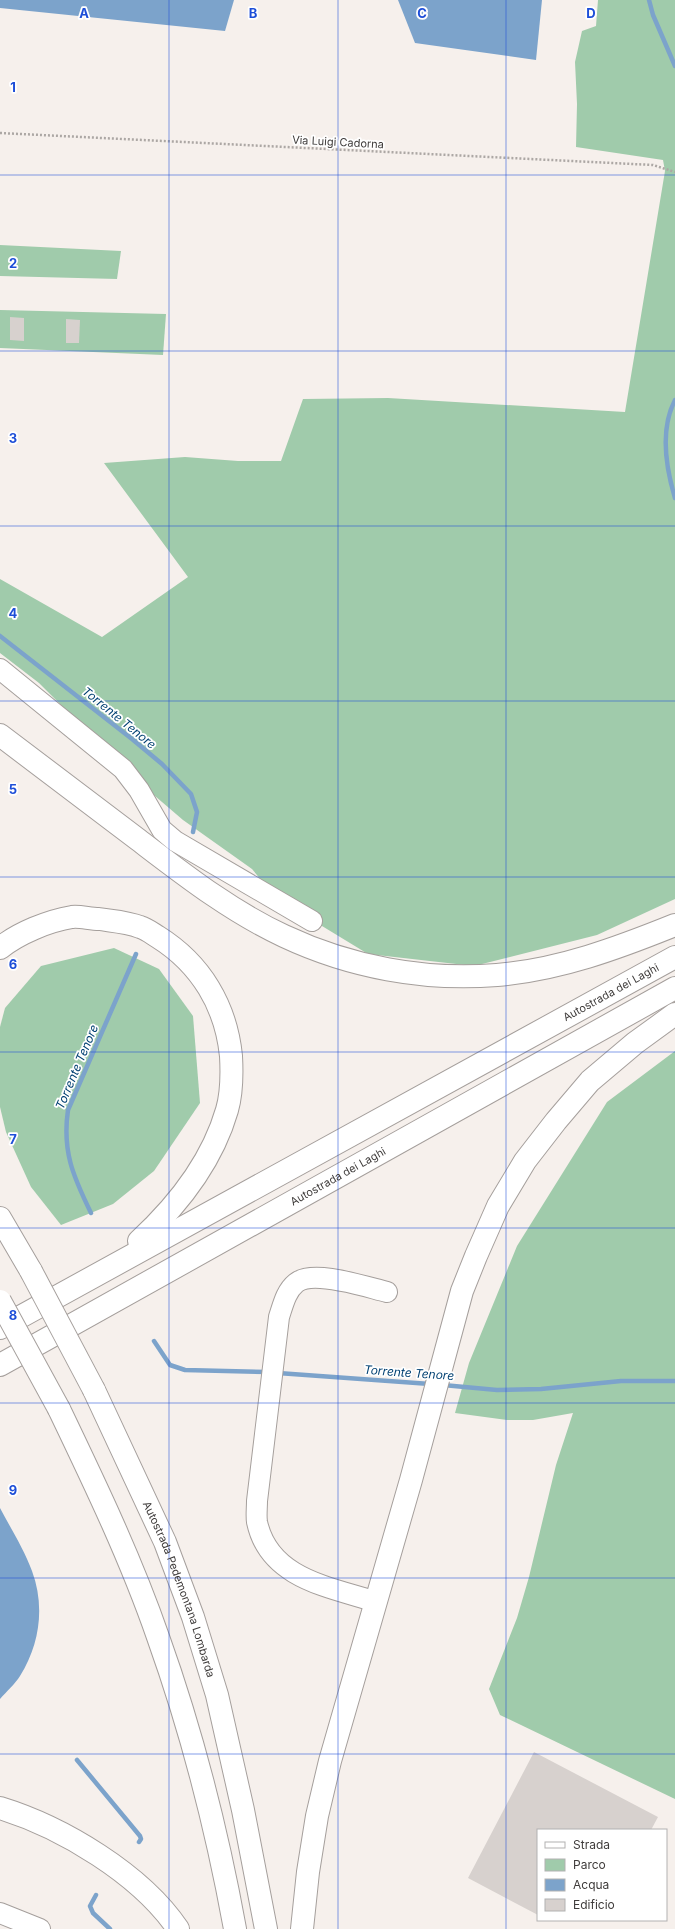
<svg xmlns="http://www.w3.org/2000/svg" width="675" height="1929" font-family="Inter,sans-serif">
  <rect width="100%" height="100%" fill="#f6f0ec"/>
  <g fill="#a0cbab">
    <polygon points="598,0 675,0 675,899 597,935 474,966 368,954 276,898 252,869 183,820 134,778 39,683 0,653 0,579 102,637 188,577 104,463 185,457 238,461 281,461 303,399 388,398 625,412 665,171 663,160 576,147 577,104 575,62 582,31 596,26"/>
    <polygon points="0,245 121,251 117,279 0,276"/>
    <polygon points="0,310 166,314 163,355 0,348"/>
    <polygon points="114,948 159,969 193,1016 200,1103 154,1171 113,1204 61,1225 31,1187 6,1132 0,1107 0,1027 5,1008 41,966"/>
    <polygon points="675,1051 675,1799 500,1715 489,1689 517,1618 529,1577 556,1465 573,1413 533,1420 507,1420 455,1413 469,1363 517,1246 607,1102"/>
  </g>
  <g fill="#7ca3cb">
    <polygon points="0,0 234,0 225,31 0,8"/>
    <polygon points="398,0 542,0 536,60 415,43"/>
    <path d="M0 1508C11 1529 24 1549 32 1571 45 1606 40 1644 20 1676 15 1684 7 1691 0 1699Z"/>
  </g>
  <g fill="none" stroke-linecap="round" stroke-linejoin="round">
    <g stroke="#7ca3cb" stroke-width="4.5">
      <polyline points="649,0 653,15 675,66"/>
      <path d="M675 400C660 429 666 468 675 498"/>
      <polyline points="0,636 132,739 162,764 191,794 197,812 193,832"/>
      <path d="M91 1213C73 1176 62 1151 68 1110L136 954"/>
      <polyline points="154,1341 170,1365 185,1370 268,1372"/>
      <polyline points="278,1373 430,1384"/>
      <polyline points="443,1385 497,1390 541,1389 621,1381 675,1381"/>
      <polyline points="77,1760 140,1836 141,1839 139,1842"/>
      <polyline points="96,1895 90,1906 93,1913 110,1929"/>
    </g>
  </g>
  <g fill="#d7d1ce">
    <polygon points="10,317 24,318 24,341 10,340"/>
    <polygon points="66,319 80,320 79,343 66,343"/>
    <polygon points="534,1752 658,1817 651,1830 538,1830 538,1915 468,1878"/>
  </g>
  <g fill="none" stroke-linecap="round" stroke-linejoin="round">
    <g stroke="#a59f9c" stroke-width="22">
      <g id="minor">
        <polyline points="0,669 123,769 139,790 162,830 175,841 312,921"/>
        <path d="M376 1602C330 1587 269 1579 257 1522 256 1516 257 1508 257 1501L279 1317C283 1305 286 1291 296 1283 313 1269 366 1287 387 1292"/>
        <polyline points="0,1913 40,1929"/>
      </g>
    </g>
    <g stroke="#a59f9c" stroke-width="24">
      <g id="highway">
        <path d="M0 735C45 769 90 803 136 838 182 873 230 911 284 936 350 967 424 981 497 975 559 970 618 948 675 925"/>
        <path d="M0 948C19 933 48 921 72 917 80 916 90 919 99 919 112 921 128 922 140 927 147 929 153 934 158 937 201 964 226 1006 231 1056 232 1074 232 1093 227 1110 212 1162 178 1205 139 1241"/>
        <polyline points="0,1218 31,1271"/>
        <path id="s1" d="M0 1328 675 957"/>
        <path id="s2" d="M0 1365 675 988"/>
        <path id="s3" d="M94 1390 165 1542 193 1617 217 1695 243 1810 266 1929"/>
        <path d="M59 1409C95 1484 131 1559 158 1637 192 1732 217 1830 235 1929"/>
        <path d="M0 1808C62 1827 141 1874 178 1929"/>
        <polyline points="302,1929 308,1872 317,1816 330,1761 411,1480 462,1291 476,1256 498,1206 525,1161 556,1121 590,1081 635,1043 675,1014"/>
      </g>
    </g>
    <polyline stroke="#aca7a4" stroke-width="2.5" stroke-dasharray="2 2" stroke-linecap="butt" points="0,133 653,165 675,172"/>
    <use href="#minor" stroke="#fff" stroke-width="20"/>
    <use href="#highway" stroke="#fff" stroke-width="22"/>
    <g stroke="#a59f9c" stroke-width="24" stroke-linecap="butt">
      <g id="highway-bridge">
        <polyline points="31,1271 94,1390"/>
        <polyline points="0,1301 59,1409"/>
      </g>
    </g>
    <use href="#highway-bridge" stroke="#fff" stroke-width="22"/>
  </g>
  <path fill="none" stroke="#1d4ed8" stroke-width="1" stroke-opacity="0.55" d="M169 0V1929M338 0V1929M506 0V1929M0 175H675M0 351H675M0 526H675M0 701H675M0 877H675M0 1052H675M0 1228H675M0 1403H675M0 1578H675M0 1754H675"/>
  <g text-anchor="middle" stroke-width="3.5" stroke-linejoin="round" paint-order="stroke">
    <g font-size="11" fill="#3f3c3b" stroke="#fff">
      <text transform="translate(338 142) rotate(3)" y="4">Via Luigi Cadorna</text>
      <text dy="4" stroke="none"><textPath href="#s1" startOffset="697">Autostrada dei Laghi</textPath></text>
      <text dy="4" stroke="none"><textPath href="#s2" startOffset="387">Autostrada dei Laghi</textPath></text>
      <text dy="4" stroke="none"><textPath href="#s3" startOffset="217">Autostrada Pedemontana Lombarda</textPath></text>
    </g>
    <g font-size="12" font-style="italic" fill="#014072" stroke="#fff">
      <text transform="translate(119 718) rotate(39)" y="4">Torrente Tenore</text>
      <text transform="translate(77 1067) rotate(-67)" y="4">Torrente Tenore</text>
      <text transform="translate(409 1373) rotate(4)" y="4">Torrente Tenore</text>
    </g>
  </g>
  <g font-size="13" text-anchor="middle" font-weight="bold" fill="#1d4ed8" stroke="#fff" stroke-width="3.5" stroke-linejoin="round" paint-order="stroke">
    <text x="84" y="18">A</text>
    <text x="253" y="18">B</text>
    <text x="422" y="18">C</text>
    <text x="591" y="18">D</text>
    <text x="13" y="92">1</text>
    <text x="13" y="268">2</text>
    <text x="13" y="443">3</text>
    <text x="13" y="618">4</text>
    <text x="13" y="794">5</text>
    <text x="13" y="969">6</text>
    <text x="13" y="1144">7</text>
    <text x="13" y="1320">8</text>
    <text x="13" y="1495">9</text>
  </g>
  <rect x="537" y="1829" width="130" height="92" fill="#ffffff" stroke="#b2b1b1"/>
  <rect x="545" y="1842" width="20" height="6" fill="#ffffff" stroke="#b2b1b1"/>
  <text x="573" y="1849" font-size="12" fill="#3f3c3b">Strada</text>
  <rect x="545" y="1859" width="20" height="12" fill="#a0cbab" stroke="#b2b1b1"/>
  <text x="573" y="1869" font-size="12" fill="#3f3c3b">Parco</text>
  <rect x="545" y="1879" width="20" height="12" fill="#7ca3cb" stroke="#b2b1b1"/>
  <text x="573" y="1889" font-size="12" fill="#3f3c3b">Acqua</text>
  <rect x="545" y="1899" width="20" height="12" fill="#d7d1ce" stroke="#b2b1b1"/>
  <text x="573" y="1909" font-size="12" fill="#3f3c3b">Edificio</text>
</svg>
